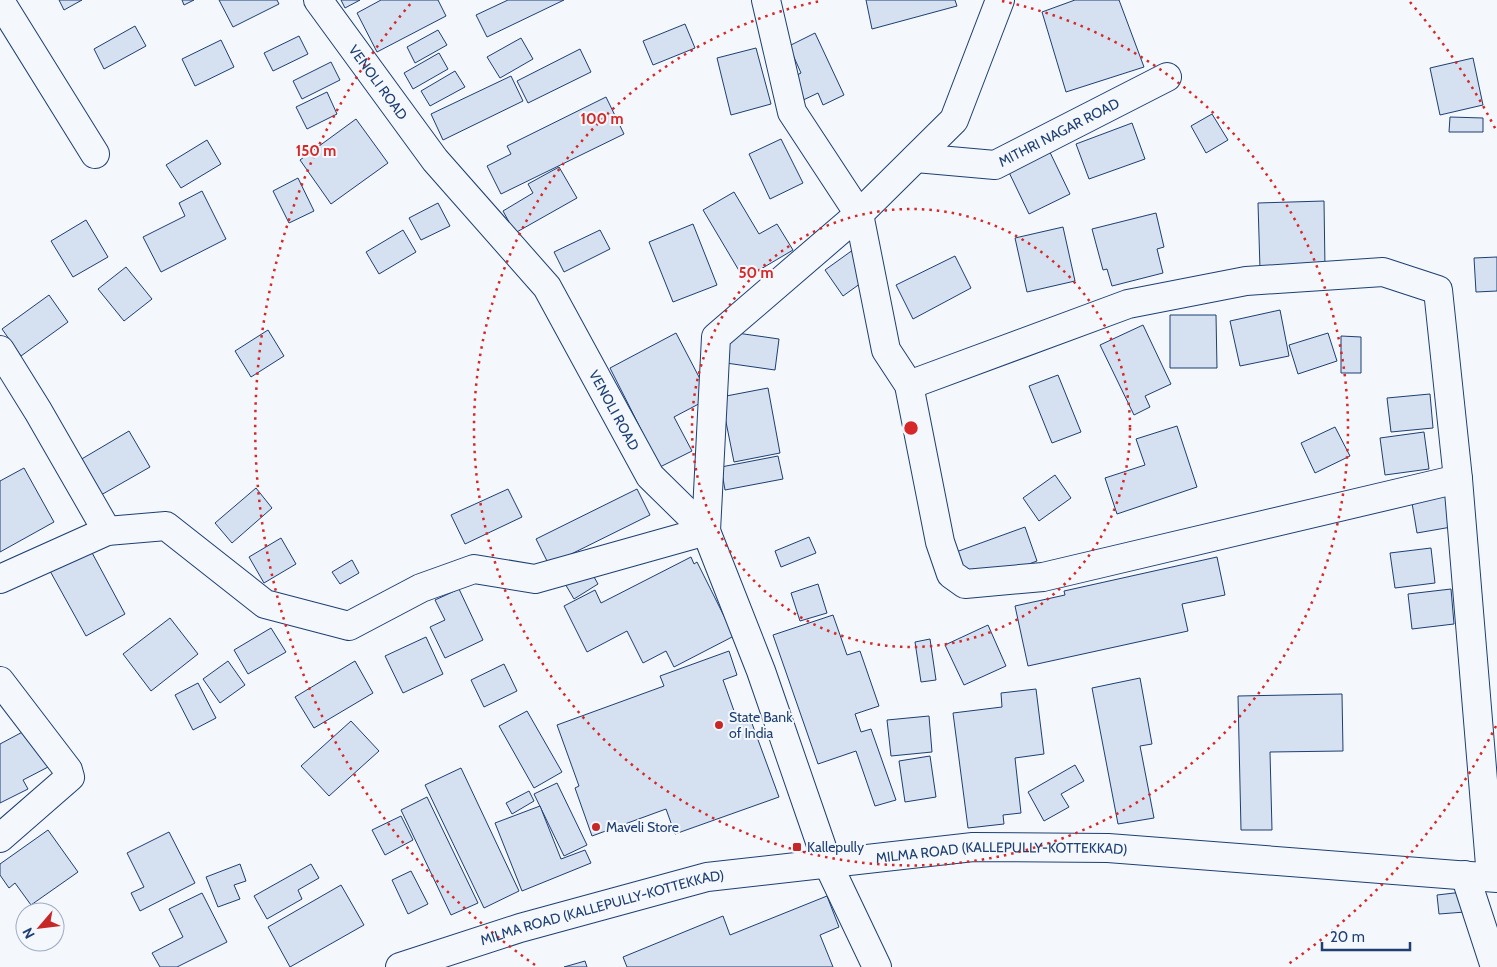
<svg xmlns="http://www.w3.org/2000/svg" width="1497" height="967" font-family="Cabin,sans-serif">
  <rect width="100%" height="100%" fill="#f4f7fb"/>
  <g fill="#d5e0f0" stroke="#1d3f73">
    <polygon points="59,0 82,0 64,10"/>
    <polygon points="182,0 194,0 184,5"/>
    <polygon points="219,0 277,0 279,4 233,27"/>
    <polygon points="341,0 360,0 345,8"/>
    <polygon points="381,0 438,0 446,16 377,52 357,13"/>
    <polygon points="508,0 564,0 487,37 476,15"/>
    <polygon points="866,0 955,0 957,6 872,29"/>
    <polygon points="1075,0 1119,0 1144,67 1066,92 1042,12"/>
    <polygon points="685,24 695,48 653,65 643,41"/>
    <polygon points="135,26 146,46 104,69 94,49"/>
    <polygon points="438,30 447,45 415,63 407,47"/>
    <polygon points="815,33 844,95 823,105 818,93 799,102 789,79 801,73 789,46"/>
    <polygon points="299,36 308,54 273,71 264,53"/>
    <polygon points="521,38 533,59 500,78 487,57"/>
    <polygon points="221,40 234,67 195,86 182,59"/>
    <polygon points="756,48 771,104 731,115 717,58"/>
    <polygon points="580,49 591,72 528,103 517,81"/>
    <polygon points="439,53 448,69 413,89 404,73"/>
    <polygon points="1473,58 1483,105 1440,115 1430,68"/>
    <polygon points="331,62 340,80 302,99 293,81"/>
    <polygon points="455,71 465,87 430,106 421,91"/>
    <polygon points="511,76 523,101 443,140 431,114"/>
    <polygon points="327,92 337,114 307,129 296,107"/>
    <polygon points="606,97 624,134 501,194 487,166 511,154 507,146"/>
    <polygon points="1212,114 1228,140 1206,153 1191,126"/>
    <polygon points="1450,117 1483,118 1483,132 1449,132"/>
    <polygon points="356,119 388,163 331,204 300,160"/>
    <polygon points="1132,123 1145,159 1089,179 1076,144"/>
    <polygon points="781,139 803,183 770,199 749,154"/>
    <polygon points="207,140 221,164 181,188 166,165"/>
    <polygon points="1045,142 1070,194 1029,214 1004,162"/>
    <polygon points="559,167 577,198 515,233 503,211 533,193 528,184"/>
    <polygon points="298,178 314,211 289,223 273,191"/>
    <polygon points="202,191 226,239 161,272 143,237 185,216 179,203"/>
    <polygon points="734,192 759,234 777,224 793,250 744,279 703,210"/>
    <polygon points="1324,201 1325,268 1260,269 1258,203"/>
    <polygon points="438,203 450,226 421,240 409,218"/>
    <polygon points="1156,213 1164,247 1157,249 1163,273 1112,286 1107,269 1103,270 1092,229"/>
    <polygon points="86,220 108,257 73,277 51,241"/>
    <polygon points="693,224 717,285 673,302 649,242"/>
    <polygon points="1063,227 1075,281 1027,292 1015,238"/>
    <polygon points="403,230 416,252 379,274 366,252"/>
    <polygon points="600,230 610,249 564,272 554,252"/>
    <polygon points="857,247 875,273 843,296 825,270"/>
    <polygon points="955,256 971,288 913,319 896,285"/>
    <polygon points="1497,257 1497,291 1476,292 1474,258"/>
    <polygon points="126,267 152,299 124,321 98,289"/>
    <polygon points="49,295 68,322 21,356 2,329"/>
    <polygon points="1280,310 1289,356 1240,366 1230,321"/>
    <polygon points="1170,315 1216,315 1217,368 1170,368"/>
    <polygon points="1143,325 1171,384 1145,396 1150,407 1134,415 1100,345"/>
    <polygon points="268,330 284,356 251,377 235,351"/>
    <polygon points="730,332 779,339 775,370 726,363"/>
    <polygon points="676,333 710,398 674,417 692,451 660,467 610,368"/>
    <polygon points="1328,333 1337,361 1298,374 1289,345"/>
    <polygon points="1341,336 1361,337 1361,373 1341,373"/>
    <polygon points="1058,375 1081,432 1052,443 1029,386"/>
    <polygon points="768,388 780,453 734,462 721,397"/>
    <polygon points="1430,394 1433,428 1391,432 1387,398"/>
    <polygon points="1177,426 1197,487 1117,514 1105,478 1145,465 1136,439"/>
    <polygon points="1335,427 1350,456 1315,473 1301,443"/>
    <polygon points="129,431 150,467 101,495 80,460"/>
    <polygon points="1424,432 1429,469 1385,475 1380,438"/>
    <polygon points="778,456 783,479 725,490 721,467"/>
    <polygon points="24,468 54,522 0,552 0,481"/>
    <polygon points="1055,475 1071,498 1039,521 1023,498"/>
    <polygon points="256,488 272,508 232,543 215,523"/>
    <polygon points="508,489 522,517 465,544 451,515"/>
    <polygon points="637,489 650,515 549,565 536,539"/>
    <polygon points="1450,490 1457,526 1417,533 1411,497"/>
    <polygon points="1025,527 1037,561 969,586 956,552"/>
    <polygon points="809,537 816,553 781,567 775,551"/>
    <polygon points="281,538 296,564 264,583 249,557"/>
    <polygon points="1431,548 1435,583 1395,588 1390,553"/>
    <polygon points="90,549 125,614 86,636 50,571"/>
    <polygon points="691,557 694,564 697,562 734,636 674,667 666,651 643,663 627,631 587,652 564,606 595,590 601,603"/>
    <polygon points="1217,557 1225,595 1182,604 1188,631 1028,666 1015,606 1065,595 1064,591"/>
    <polygon points="352,560 359,573 340,584 332,572"/>
    <polygon points="589,568 598,584 574,599 564,582"/>
    <polygon points="818,584 827,613 800,621 791,593"/>
    <polygon points="459,589 483,640 445,658 430,627 445,620 435,600"/>
    <polygon points="1451,589 1454,624 1412,629 1408,594"/>
    <polygon points="833,615 847,655 860,651 879,706 855,714 861,732 871,729 896,800 875,806 856,751 818,764 773,635"/>
    <polygon points="170,618 198,654 151,691 123,654"/>
    <polygon points="988,625 1006,666 964,685 945,645"/>
    <polygon points="271,628 286,652 248,674 234,650"/>
    <polygon points="426,637 443,674 403,693 385,656"/>
    <polygon points="930,639 936,680 921,682 915,642"/>
    <polygon points="729,651 737,675 723,680 738,722 750,718 779,797 675,834 666,809 592,836 575,788 579,786 557,725 664,686 660,676"/>
    <polygon points="228,661 245,685 220,703 203,679"/>
    <polygon points="355,661 373,693 314,728 295,697"/>
    <polygon points="504,664 517,691 484,707 471,680"/>
    <polygon points="1140,678 1152,744 1140,746 1154,818 1118,824 1092,688"/>
    <polygon points="198,683 216,718 193,730 175,695"/>
    <polygon points="1036,689 1044,754 1015,758 1021,813 1003,815 1004,824 968,828 953,713 1002,707 1001,693"/>
    <polygon points="1342,694 1343,751 1270,752 1272,830 1241,830 1238,696"/>
    <polygon points="527,711 562,772 534,788 499,726"/>
    <polygon points="929,716 932,752 891,756 887,720"/>
    <polygon points="351,721 379,751 329,796 301,766"/>
    <polygon points="30,728 50,766 23,780 28,789 0,803 0,744"/>
    <polygon points="930,756 936,797 905,802 899,761"/>
    <polygon points="1075,765 1084,781 1061,794 1069,807 1044,821 1028,792"/>
    <polygon points="461,768 519,891 484,908 425,785"/>
    <polygon points="557,783 587,845 564,856 534,794"/>
    <polygon points="529,791 534,801 512,814 506,803"/>
    <polygon points="427,797 478,903 451,915 401,810"/>
    <polygon points="540,806 561,859 585,850 591,863 522,891 495,823"/>
    <polygon points="401,816 413,840 385,855 372,830"/>
    <polygon points="48,830 78,872 31,905 15,883 9,888 0,875 0,864"/>
    <polygon points="169,832 195,883 140,911 131,893 144,887 127,853"/>
    <polygon points="240,864 246,881 234,885 240,899 218,907 206,877"/>
    <polygon points="311,864 319,878 298,890 302,899 267,919 254,896"/>
    <polygon points="411,871 428,904 408,914 392,880"/>
    <polygon points="341,885 364,925 290,967 268,927"/>
    <polygon points="1463,892 1465,912 1439,914 1437,895"/>
    <polygon points="202,893 227,942 177,967 160,967 152,953 183,937 169,909"/>
    <polygon points="827,896 839,927 820,935 833,967 627,967 623,957 723,916 730,935"/>
    <polygon points="585,961 587,967 564,967"/>
  </g>
  <g fill="none" stroke-linecap="round" stroke-linejoin="round">
    <g stroke="#1d3f73" stroke-width="30">
      <g id="minor">
        <path id="s1" d="M318 0 435 160 547 287 650 476 706 531 761 671 827 862"/>
        <polyline points="766,0 792,112 859,214 886,350 909,385 940,542 951,574 965,584 1043,577 1458,479"/>
        <polyline points="0,1 95,154"/>
        <path id="s2" d="M916 158 995 165 1167 77"/>
        <polyline points="0,350 38,411 107,531"/>
        <polyline points="909,385 1128,304 1246,281 1383,272 1438,290 1458,479 1491,877"/>
        <polyline points="0,579 107,531 166,526 265,604 349,626 421,588 474,569 535,579 706,531 716,337 859,214 954,120 1000,0"/>
        <polyline points="0,681 68,770 70,777 0,838"/>
        <polyline points="1465,875 1495,967"/>
      </g>
    </g>
    <g stroke="#1d3f73" stroke-width="30">
      <g id="major">
        <polyline points="827,862 877,967"/>
        <path id="s3" d="M400 967 520 928 707 877 973 847 1108 848 1497 878"/>
      </g>
    </g>
    <use href="#minor" stroke="#f4f7fb" stroke-width="28"/>
    <use href="#major" stroke="#f4f7fb" stroke-width="28"/>
  </g>
  <g fill="none" stroke="#d62828" stroke-width="2.5" stroke-dasharray="2.5 5">
    <circle cx="911" cy="428" r="219"/>
    <path d="M1002 1A437 437 0 1 1 820 1"/>
    <path d="M1496 726A656 656 0 0 1 1287 965M535 965A656 656 0 0 1 412 2M1410 2A656 656 0 0 1 1496 130"/>
  </g>
  <g fill="#c62828" stroke="#f4f7fb" stroke-width="2">
    <circle cx="719" cy="725" r="5"/>
    <circle cx="596" cy="827" r="5"/>
    <rect x="792" y="842" width="10" height="10" rx="2.5"/>
  </g>
  <g text-anchor="middle" stroke-width="4" stroke-linejoin="round" paint-order="stroke">
    <g font-size="14" fill="#1d3f73" stroke="#f4f7fb">
      <text dy="5" stroke="none"><textPath href="#s1" startOffset="102">VENOLI ROAD</textPath></text>
      <text dy="5" stroke="none"><textPath href="#s2" startOffset="151">MITHRI NAGAR ROAD</textPath></text>
      <text dy="5" stroke="none"><textPath href="#s1" startOffset="508">VENOLI ROAD</textPath></text>
      <text dy="5" stroke="none"><textPath href="#s3" startOffset="616">MILMA ROAD (KALLEPULLY-KOTTEKKAD)</textPath></text>
      <text dy="5" stroke="none"><textPath href="#s3" startOffset="211">MILMA ROAD (KALLEPULLY-KOTTEKKAD)</textPath></text>
    </g>
    <g font-size="14" fill="#1d3f73" stroke="#f4f7fb" text-anchor="start">
      <text x="729" y="722">State Bank<tspan x="729" dy="16">of India</tspan></text>
      <text x="606" y="832">Maveli Store</text>
      <text x="807" y="852">Kallepully</text>
    </g>
  </g>
  <circle cx="911" cy="428" r="8" fill="#d62828" stroke="#f4f7fb" stroke-width="2.5"/>
  <g font-size="15" text-anchor="middle" font-weight="bold" fill="#d62828" stroke="#f4f7fb" stroke-width="4" stroke-linejoin="round" paint-order="stroke">
    <text x="602" y="124">100 m</text>
    <text x="316" y="156">150 m</text>
    <text x="756" y="278">50 m</text>
  </g>
  <g transform="translate(40 927) rotate(242)"><circle r="24" fill="#f4f7fb" stroke="#9eadc5"/>
  <path d="M0-4L9 19L0 12L-9 19Z" fill="#c62828"/>
  <text y="-8" font-size="14" font-weight="bold" text-anchor="middle" fill="#1d3f73">N</text>
  </g>
  <path d="M1322 942v8h88v-8" fill="none" stroke="#1d3f73" stroke-width="2.5"/>
  <text x="1330" y="942" font-size="15" fill="#1d3f73" stroke="#f4f7fb" stroke-width="4" paint-order="stroke">20 m</text>
</svg>
